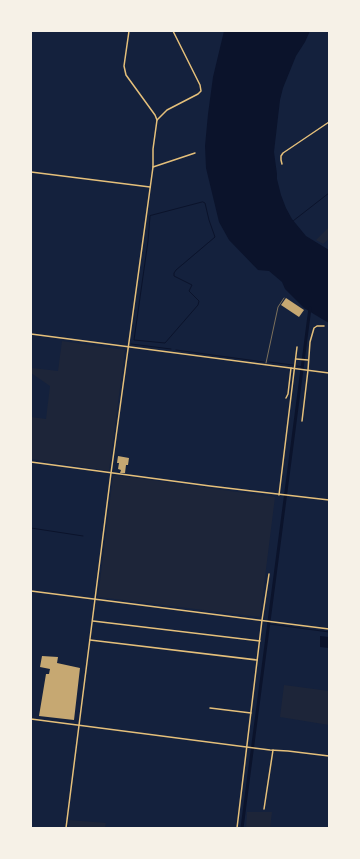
<svg xmlns="http://www.w3.org/2000/svg" width="360" height="859" font-family="Inter,sans-serif">
  <rect width="100%" height="100%" fill="#14213d"/>
  <g fill="#1d2539">
    <polygon points="329,227 329,239 323,244 316,240"/>
    <polygon points="62,341 125,350 109,471 31,459 31,417 46,419 50,386 31,373 32,368 58,371"/>
    <polygon points="115,475 275,497 260,617 98,597 113,476"/>
    <polygon points="284,685 329,691 329,725 280,717"/>
    <polygon points="247,812 272,812 270,828 273,828 246,828"/>
    <polygon points="70,820 106,823 105,828 69,828"/>
  </g>
  <g fill="#0b132b">
    <polygon points="224,31 310,31 305,42 296,56 283,88 280,100 274,152 277,174 277,179 281,195 286,208 292,219 306,236 329,250 329,323 322,319 304,308 285,289 282,282 269,271 258,270 229,240 219,222 206,168 205,146 208,114 213,77"/>
    <polygon points="320,636 329,637 329,648 320,647"/>
  </g>
  <g fill="none" stroke-linecap="round" stroke-linejoin="round">
    <g stroke="#0b132b" stroke-width="1">
      <polygon points="203,202 205,203 209,220 215,237 176,270 174,273 174,276 192,285 189,291 199,301 198,305 165,343 134,340 148,241 150,216"/>
      <polyline points="293,221 329,193"/>
      <polyline points="131,344 171,349"/>
      <polyline points="176,350 264,362"/>
      <polyline points="269,362 293,365"/>
      <polyline points="297,366 303,367"/>
      <polyline points="31,528 83,536"/>
      <polyline points="269,624 329,632"/>
    </g>
    <polyline stroke="#0b132b" stroke-width="3" points="242,828 310,308"/>
  </g>
  <g fill="#c6a872">
    <polygon points="286,298 304,310 299,317 281,305"/>
    <polygon points="118,456 129,458 128,465 126,465 125,473 120,473 121,470 118,469 119,463 117,463"/>
    <polygon points="42,656 58,657 57,663 80,668 74,720 39,716 46,674 49,674 50,669 40,667"/>
  </g>
  <g fill="none" stroke-linecap="round" stroke-linejoin="round">
    <polyline stroke="#e5c07b" stroke-width="0.5" points="266,363 278,307 284,298"/>
    <g stroke="#e5c07b" stroke-width="1.5">
      <polyline points="157,120 167,110 198,94 201,91 200,85 173,31"/>
      <polyline points="282,164 281,160 281,156 283,153 329,122"/>
      <polyline points="153,167 195,153"/>
      <polyline points="31,172 150,187"/>
      <polyline points="31,334 329,373"/>
      <polyline points="296,359 308,360"/>
      <polyline points="286,398 288,394 291,368"/>
      <polyline points="302,421 308,370 310,342 314,328 317,326 324,326"/>
      <polyline points="31,462 210,486 329,500"/>
      <polyline points="279,495 297,347"/>
      <polyline points="95,599 111,473 153,167 153,149 157,120 155,115 126,75 124,66 129,31"/>
      <polyline points="93,621 260,641"/>
      <polyline points="90,640 257,660"/>
      <polyline points="210,708 251,713"/>
      <polyline points="31,719 270,750 288,751 329,756"/>
      <polyline points="264,809 273,750"/>
      <polyline points="237,828 262,620 269,574"/>
    </g>
    <g stroke="#e5c07b" stroke-width="1.5">
      <polyline points="31,591 329,629"/>
      <polyline points="66,828 95,599"/>
    </g>
  </g>
  <rect width="360" height="859" fill="none" stroke="#f6f1e7" stroke-width="64"/>
</svg>
